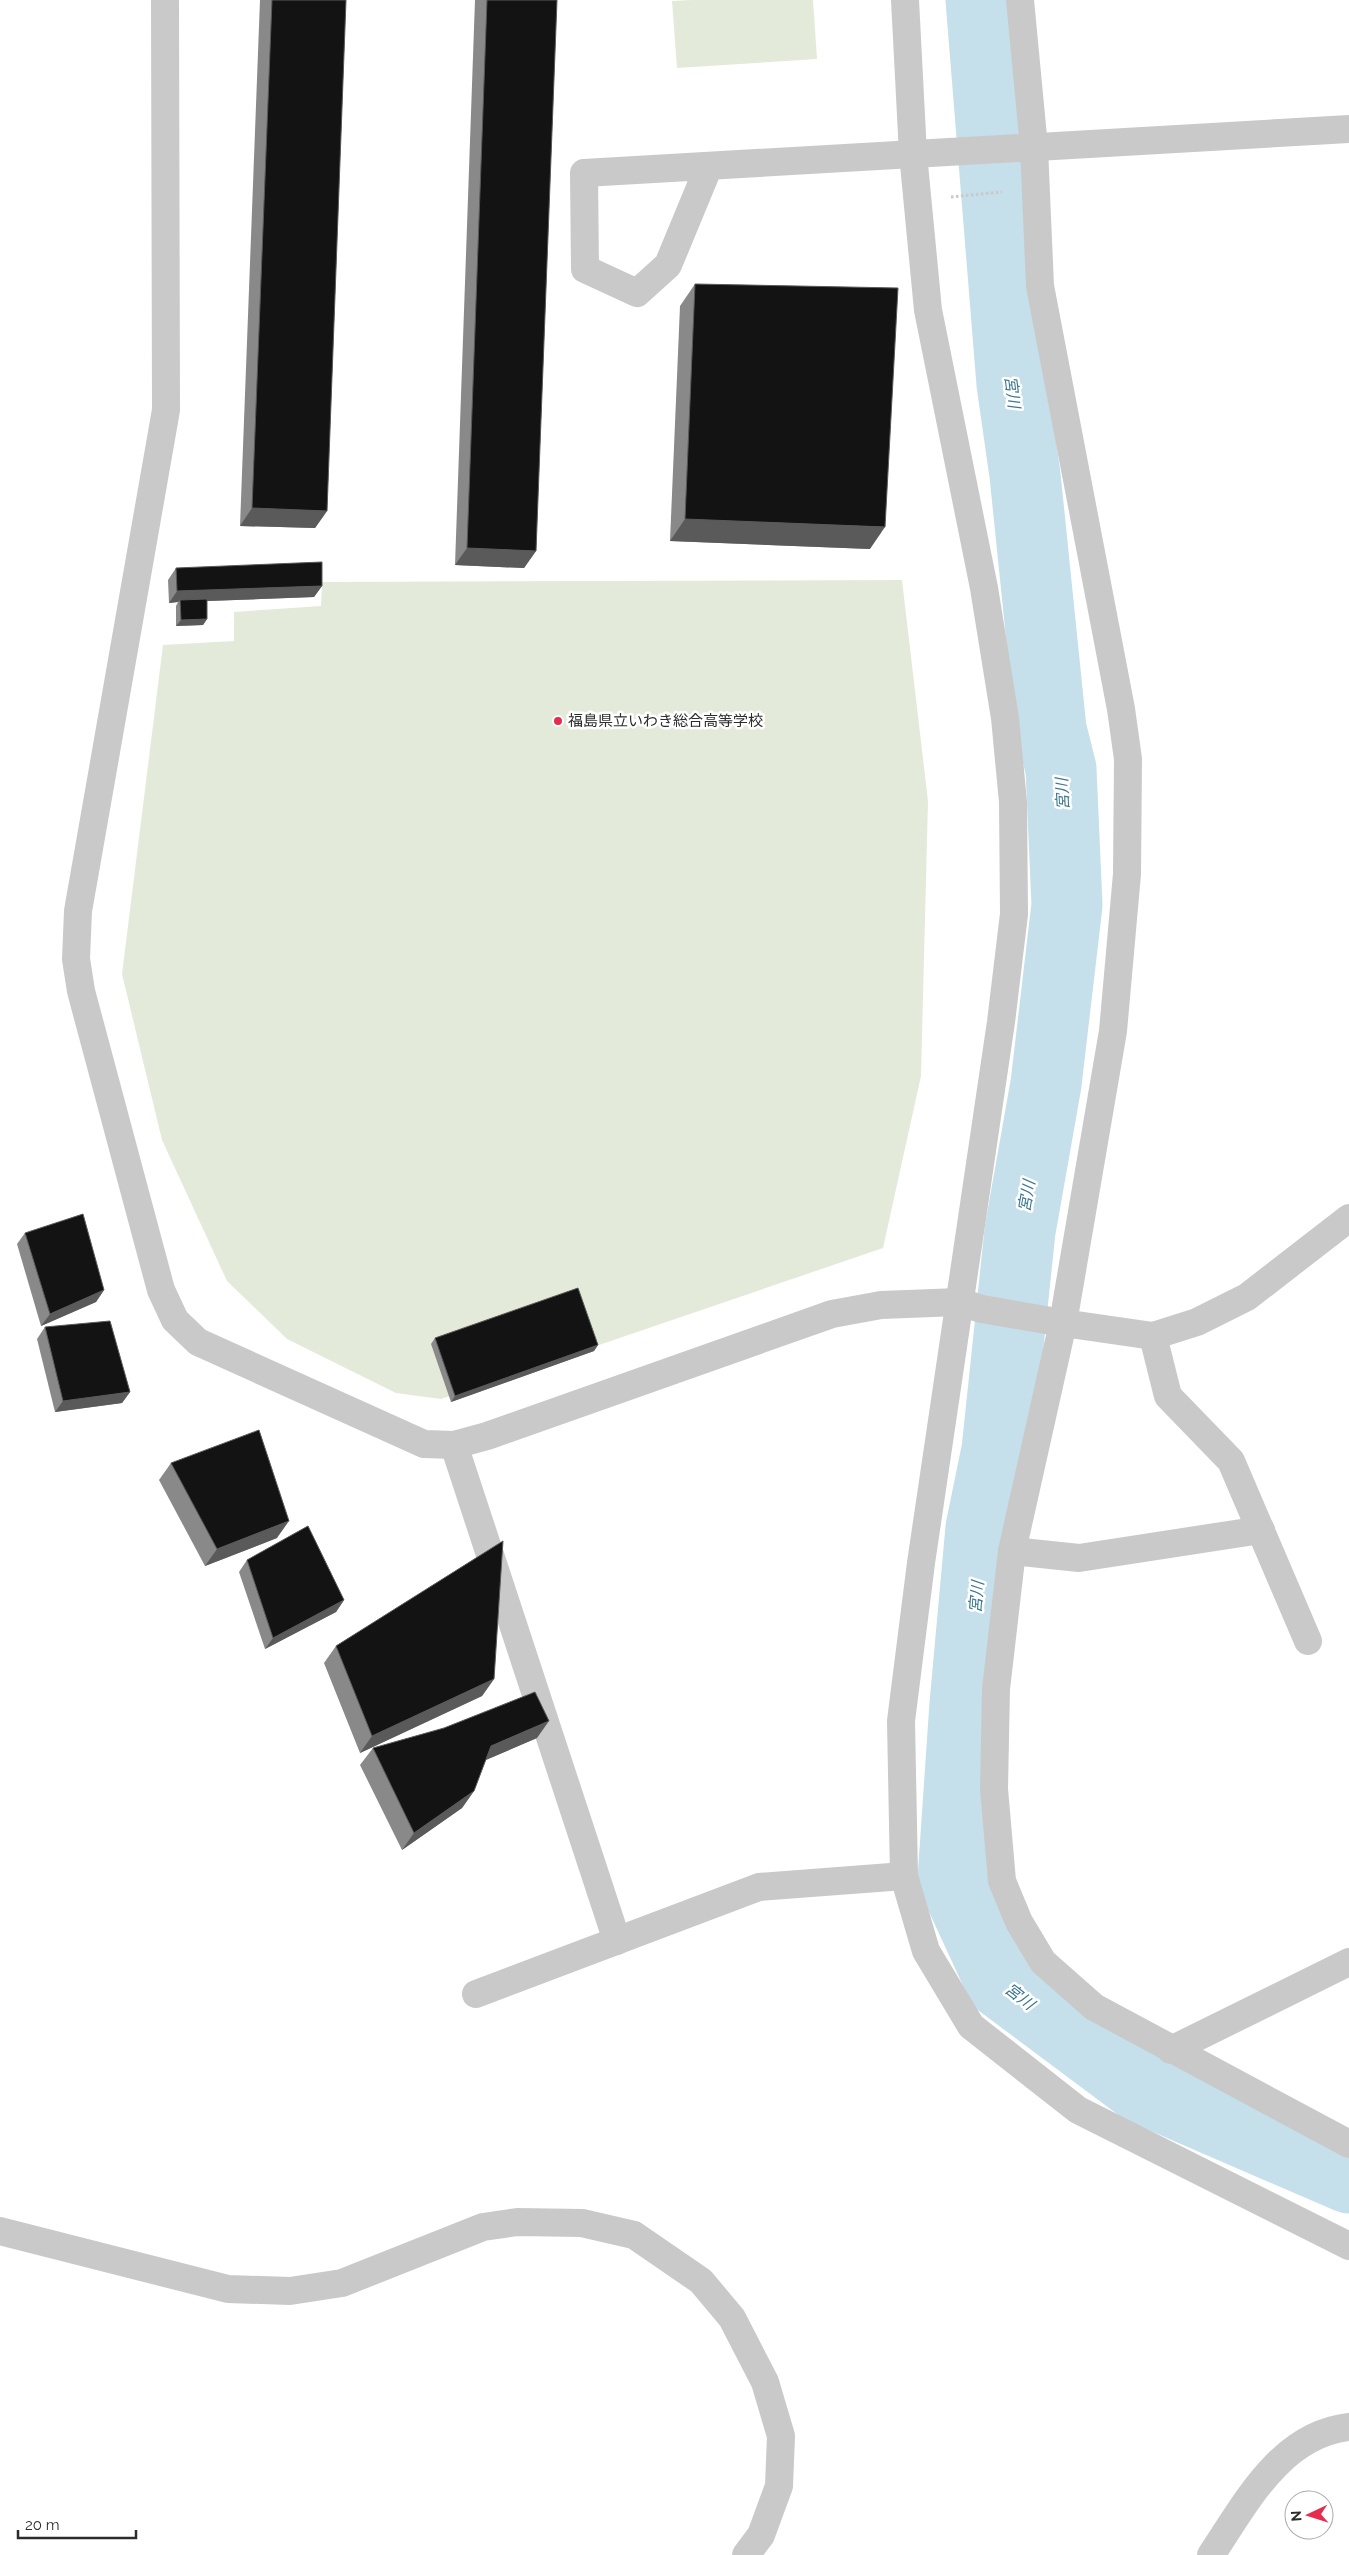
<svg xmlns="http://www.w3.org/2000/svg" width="1349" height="2555" font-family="Raleway,'Noto Sans JP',sans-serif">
  <rect width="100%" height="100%" fill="#fff"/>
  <g fill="#e4ead9">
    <polygon points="692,0 813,0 817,59 677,68 672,1"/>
    <polygon points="902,580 928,801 921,1076 883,1248 441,1399 396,1393 287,1339 227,1281 162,1140 122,974 163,645 234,641 234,612 321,606 322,582"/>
  </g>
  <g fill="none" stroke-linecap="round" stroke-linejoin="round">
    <polyline stroke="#c5e0eb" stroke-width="71" points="981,0 1012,384 1025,475 1051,729 1061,769 1067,905 1046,1084 1020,1231 997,1450 981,1528 965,1704 953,1879 1001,1983 1143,2089 1349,2178"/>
    <polyline stroke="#c9c9c9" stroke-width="3" stroke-dasharray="2.5 2.5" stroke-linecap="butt" points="951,197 1002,192"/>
    <g stroke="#c9c9c9" stroke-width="28">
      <polyline points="165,0 166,410 78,911 76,959 81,991 161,1290 175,1320 198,1342 424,1444 454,1445 487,1436 832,1314 881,1305 959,1302 982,1309 1063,1323 1153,1336 1197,1322 1247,1297 1349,1218"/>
      <polyline points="905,0 913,154 928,310 984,588 1005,718 1013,802 1014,914 1001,1022 921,1563 901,1721 904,1876 926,1951 971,2026 1078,2110 1349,2246"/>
      <polyline points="1020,0 1034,147 1040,286 1121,709 1128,759 1127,874 1113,1031 1063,1323 1012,1551 996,1689 994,1789 1002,1881 1019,1922 1043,1962 1094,2007 1349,2144"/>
      <path d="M709 166 668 265 637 293 585 269 584 173C839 158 1094 143 1349 129"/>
      <polyline points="1153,1336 1168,1396 1231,1461 1308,1641"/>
      <polyline points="454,1445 617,1941"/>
      <polyline points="1012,1551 1079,1558 1261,1530"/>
      <polyline points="476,1994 759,1887 904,1876"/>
      <polyline points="1171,2050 1349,1962"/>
      <polyline points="0,2231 228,2289 290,2291 342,2283 483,2227 517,2222 582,2223 634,2235 701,2281 732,2318 765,2382 781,2436 779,2486 761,2535 746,2555"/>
      <path d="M1211 2555C1246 2503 1280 2435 1349 2427"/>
    </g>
  </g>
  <g fill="#898989">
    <polygon points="260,0 346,0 327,511 315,528 240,526"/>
    <polygon points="475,0 557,0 536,551 524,568 455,565"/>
    <polygon points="695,284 870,549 670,541 680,306"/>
    <polygon points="176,568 322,586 314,597 207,601 207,619 203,625 176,626 176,606 178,602 169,603 168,580"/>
    <polygon points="25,1233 104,1290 96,1302 41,1326 17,1244"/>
    <polygon points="45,1327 130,1392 122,1403 55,1412 37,1339"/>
    <polygon points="435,1338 598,1345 594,1351 451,1402 431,1344"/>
    <polygon points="171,1463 277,1538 205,1566 159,1480"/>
    <polygon points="247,1560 344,1600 336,1612 265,1649 239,1572"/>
    <polygon points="336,1646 494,1679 482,1696 360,1753 324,1663"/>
    <polygon points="537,1738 485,1760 474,1791 462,1808 402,1850 360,1765 373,1748"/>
  </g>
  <g fill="#5a5a5a">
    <polygon points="252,508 327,511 315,528 240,526"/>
    <polygon points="685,519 885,527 870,549 670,541"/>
    <polygon points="467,548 536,551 524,568 455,565"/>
    <polygon points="322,586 314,597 180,602 180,600 178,602 169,603 177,591"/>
    <polygon points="207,619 203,625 176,626 181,620"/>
    <polygon points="104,1290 96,1302 41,1326 50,1314"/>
    <polygon points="598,1345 594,1351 451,1402 455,1396"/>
    <polygon points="130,1392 122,1403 55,1412 63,1401"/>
    <polygon points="289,1521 277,1538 205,1566 217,1549"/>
    <polygon points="344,1600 336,1612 265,1649 273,1638"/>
    <polygon points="494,1679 482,1696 360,1753 372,1736"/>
    <polygon points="549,1721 537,1738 479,1763 491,1746"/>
    <polygon points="474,1791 462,1808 402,1850 414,1833"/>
  </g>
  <g fill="#131313" stroke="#5a5a5a">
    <polygon points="272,0 346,0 327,511 252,508"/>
    <polygon points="487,0 557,0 536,551 467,548"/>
    <polygon points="695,284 898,288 885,527 685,519"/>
    <polygon points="322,562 322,586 177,591 176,568"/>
    <polygon points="207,599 207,619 181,620 180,600"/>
    <polygon points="83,1214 104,1290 50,1314 25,1233"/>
    <polygon points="578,1288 598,1345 455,1396 435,1338"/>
    <polygon points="110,1321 130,1392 63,1401 45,1327"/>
    <polygon points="259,1430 289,1521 217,1549 171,1463"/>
    <polygon points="308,1526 344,1600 273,1638 247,1560"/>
    <polygon points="503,1541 494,1679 372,1736 336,1646"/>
    <polygon points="535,1692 549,1721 491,1746 474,1791 414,1833 373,1748 444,1728"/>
  </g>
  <circle fill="#e62b4d" stroke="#fff" stroke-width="2" cx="558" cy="721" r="5"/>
  <g text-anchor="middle" stroke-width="5" stroke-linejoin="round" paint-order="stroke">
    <g font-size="15" fill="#2c2c2c" stroke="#fff" text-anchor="start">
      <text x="568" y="726">福島県立いわき総合高等学校</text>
    </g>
    <g font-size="16" font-style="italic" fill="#3a778e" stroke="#fff">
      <text transform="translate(1013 392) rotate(83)" y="6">宮川</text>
      <text transform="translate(1062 794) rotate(-93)" y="6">宮川</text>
      <text transform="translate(1026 1196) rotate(-80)" y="6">宮川</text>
      <text transform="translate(976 1597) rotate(-85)" y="6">宮川</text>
      <text transform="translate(1020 1996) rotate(38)" y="6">宮川</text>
    </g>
  </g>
  <g transform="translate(1309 2515) rotate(266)"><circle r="24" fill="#ffffff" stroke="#ababab"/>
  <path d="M0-4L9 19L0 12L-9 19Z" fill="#e62b4d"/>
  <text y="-8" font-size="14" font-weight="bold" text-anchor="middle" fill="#2c2c2c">N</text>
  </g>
  <path d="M18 2530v8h118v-8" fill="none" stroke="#2c2c2c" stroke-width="2.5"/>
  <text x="25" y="2530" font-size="15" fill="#2c2c2c" stroke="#ffffff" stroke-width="4" paint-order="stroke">20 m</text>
</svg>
